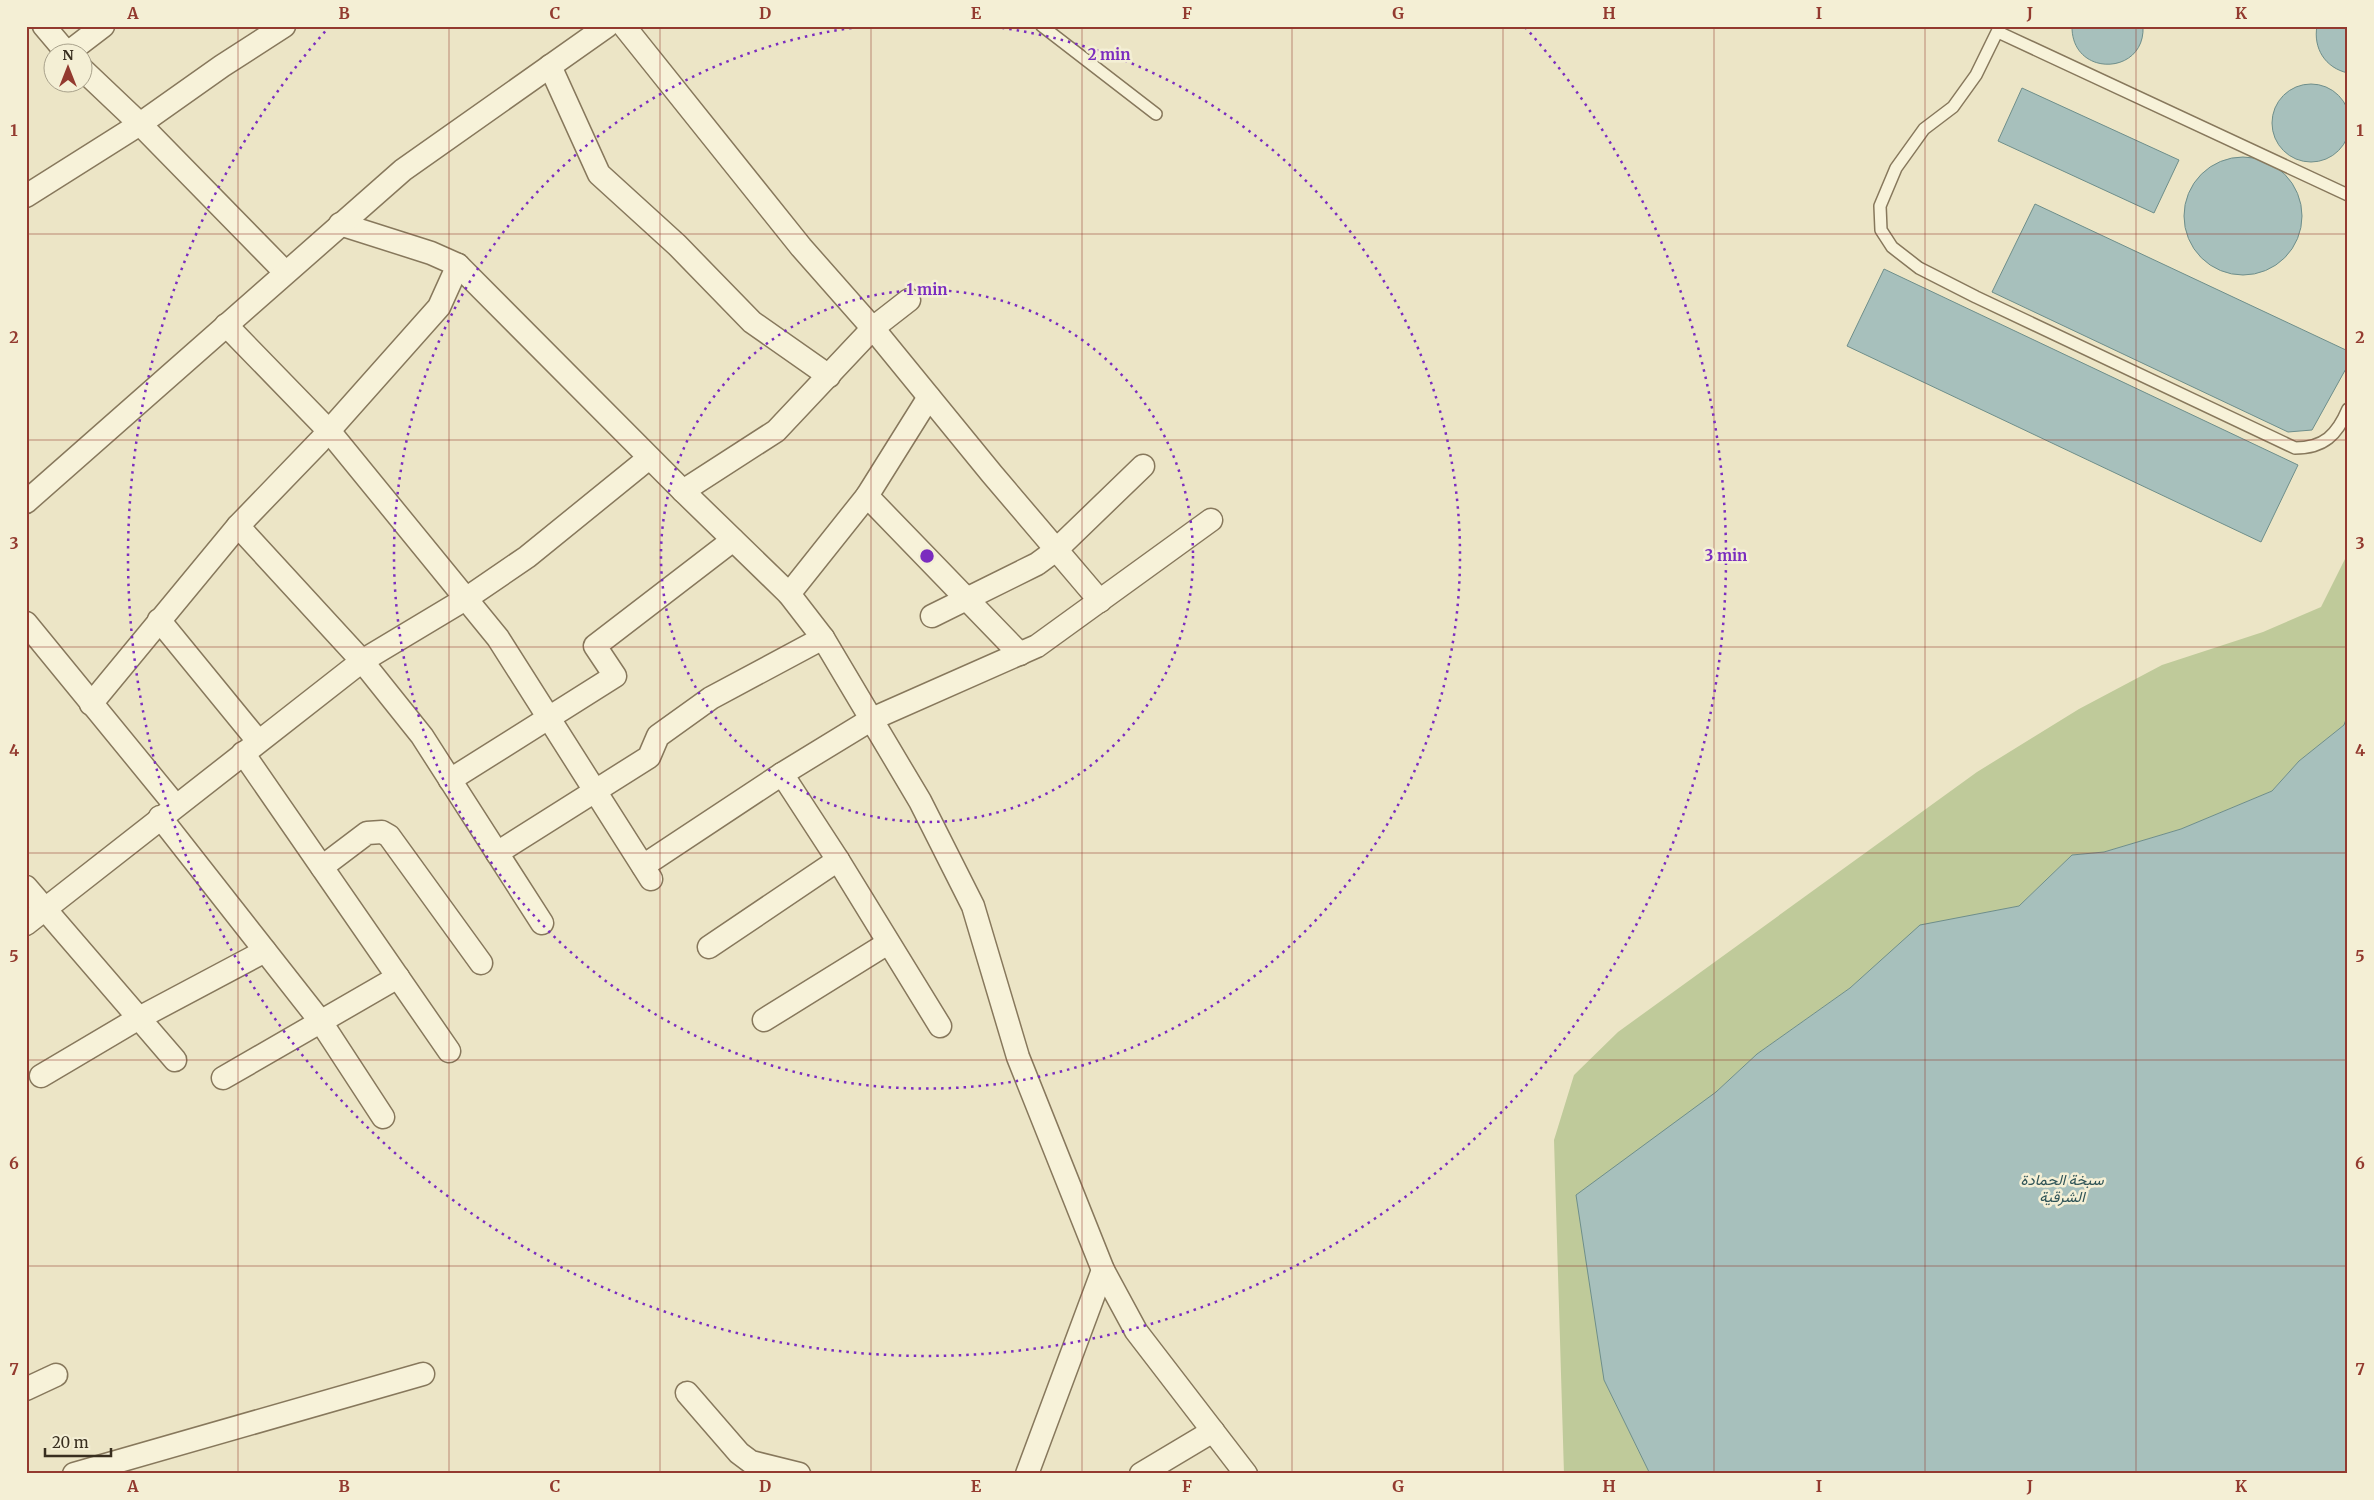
<svg xmlns="http://www.w3.org/2000/svg" width="2374" height="1500" font-family="Merriweather,Vazirmatn,serif">
  <rect width="100%" height="100%" fill="#ece5c6"/>
  <polygon fill="#bfca9a" points="2348,553 2348,714 2344,725 2299,761 2272,791 2181,829 2104,852 2072,855 2019,906 1920,926 1850,988 1757,1054 1716,1092 1604,1380 1650,1474 1564,1474 1554,1140 1574,1075 1618,1032 1977,772 2079,709 2162,665 2263,632 2321,607"/>
  <g fill="#a7c0bc" stroke="#6e8e8a">
    <path d="M2072 26H2143C2146 76 2071 78 2072 26Z"/>
    <path d="M2317 26H2348V73C2325 68 2313 48 2317 26Z"/>
    <circle cx="2311" cy="123" r="39"/>
    <polygon points="2022,88 2179,160 2154,213 1998,141"/>
    <circle cx="2243" cy="216" r="59"/>
    <polygon points="2035,204 2348,351 2348,365 2312,430 2288,432 1992,292"/>
    <polygon points="1884,269 2298,465 2261,542 1847,346"/>
    <polygon points="2348,714 2348,1474 1650,1474 1604,1380 1576,1195 1716,1092 1757,1054 1850,988 1920,925 2019,906 2072,855 2104,852 2181,829 2272,791 2299,761 2344,725"/>
  </g>
  <g fill="none" stroke-linecap="round" stroke-linejoin="round">
    <g stroke="#87785c" stroke-width="14">
      <g id="service">
        <polyline points="1042,26 1156,114"/>
        <path d="M2000 26 1976 75 1953 107 1924 129 1896 168 1880 206 1881 230 1892 247 1919 268 1976 297 2295 448C2324 448 2337 435 2348 409"/>
        <polyline points="1998,32 2348,195"/>
      </g>
    </g>
    <g stroke="#87785c" stroke-width="25">
      <g id="minor">
        <polyline points="44,26 66,52"/>
        <polyline points="624,26 801,247 876,332 992,474 1100,601"/>
        <polyline points="69,52 103,26"/>
        <polyline points="550,66 599,174 677,245 752,322 829,376"/>
        <polyline points="82,69 140,124 285,272"/>
        <polyline points="26,196 140,124 222,66 284,26"/>
        <polyline points="340,224 431,253 458,265 683,491 789,594 823,638 920,801 973,906 1018,1057 1103,1270 1136,1331 1246,1474"/>
        <polyline points="226,325 329,431 498,638 651,879"/>
        <polyline points="683,491 776,431 873,328 909,300"/>
        <polyline points="867,496 1020,654"/>
        <polyline points="26,502 403,170 607,26"/>
        <polyline points="238,526 362,661 422,736 542,923"/>
        <polyline points="789,594 867,496 929,397"/>
        <polyline points="932,616 1037,564 1056,550 1143,466"/>
        <polyline points="159,620 258,741"/>
        <polyline points="26,623 175,805"/>
        <polyline points="91,704 238,526 319,442 439,307 458,265"/>
        <polyline points="243,753 449,1051"/>
        <polyline points="782,774 838,860 940,1026"/>
        <polyline points="450,780 615,676 595,646 733,540"/>
        <polyline points="160,817 321,1022 383,1117"/>
        <polyline points="497,853 649,757 658,736 711,698 823,638"/>
        <polyline points="643,866 782,774 872,719 1037,646 1211,520"/>
        <polyline points="322,867 367,833 382,832 389,836 481,963"/>
        <polyline points="26,887 175,1060"/>
        <polyline points="26,924 362,661 467,598 527,557 649,458"/>
        <polyline points="709,947 838,860"/>
        <polyline points="764,1020 888,943"/>
        <polyline points="41,1076 139,1018 265,951"/>
        <polyline points="223,1078 398,977"/>
        <polyline points="26,1389 56,1375"/>
        <polyline points="687,1393 739,1453 751,1462 799,1474"/>
        <polyline points="74,1474 423,1374"/>
        <polyline points="1027,1474 1103,1270"/>
        <polyline points="1141,1474 1213,1431"/>
      </g>
    </g>
    <use href="#service" stroke="#f7f2d9" stroke-width="11"/>
    <use href="#minor" stroke="#f7f2d9" stroke-width="22"/>
  </g>
  <path fill="none" stroke="#933a2f" stroke-width="1" stroke-opacity="0.55" d="M238 26V1474M449 26V1474M660 26V1474M871 26V1474M1082 26V1474M1292 26V1474M1503 26V1474M1714 26V1474M1925 26V1474M2136 26V1474M26 234H2348M26 440H2348M26 647H2348M26 853H2348M26 1060H2348M26 1266H2348"/>
  <g fill="none" stroke="#7b2cbf" stroke-width="2.5" stroke-dasharray="2.5 5">
    <circle cx="927" cy="556" r="266"/>
    <path d="M987 26A533 533 0 1 1 867 26"/>
    <path d="M1525 27A799 799 0 1 1 329 27"/>
  </g>
  <g text-anchor="middle" stroke-width="5" stroke-linejoin="round" paint-order="stroke">
    <g font-size="15" font-style="italic" fill="#2f5457" stroke="#f4efd5">
      <text x="2062" y="1185">سبخة الحمادة<tspan x="2062" dy="17">الشرقية</tspan></text>
    </g>
  </g>
  <circle cx="927" cy="556" r="8" fill="#7b2cbf" stroke="#f4efd5" stroke-width="2.5"/>
  <g font-size="15" text-anchor="middle" font-weight="bold" fill="#7b2cbf" stroke="#f4efd5" stroke-width="5" stroke-linejoin="round" paint-order="stroke">
    <text x="1109" y="60">2 min</text>
    <text x="927" y="295">1 min</text>
    <text x="1726" y="561">3 min</text>
  </g>
  <rect width="2374" height="1500" fill="none" stroke="#f4efd5" stroke-width="55"/>
  <g transform="translate(68 68)"><circle r="24" fill="#f4efd5" stroke="#a9a28c"/>
  <path d="M0-4L9 19L0 12L-9 19Z" fill="#933a2f"/>
  <text y="-8" font-size="14" font-weight="bold" text-anchor="middle" fill="#382e1f">N</text>
  </g>
  <path d="M45 1448v8h66v-8" fill="none" stroke="#382e1f" stroke-width="2.5"/>
  <text x="52" y="1448" font-size="15" fill="#382e1f" stroke="#f4efd5" stroke-width="4" paint-order="stroke">20 m</text>
  <rect x="28" y="28" width="2318" height="1444" fill="none" stroke="#933a2f" stroke-width="2"/>
  <g font-size="16" text-anchor="middle" font-weight="bold" fill="#933a2f">
    <text x="133" y="19">A</text>
    <text x="344" y="19">B</text>
    <text x="555" y="19">C</text>
    <text x="765" y="19">D</text>
    <text x="976" y="19">E</text>
    <text x="1187" y="19">F</text>
    <text x="1398" y="19">G</text>
    <text x="1609" y="19">H</text>
    <text x="1819" y="19">I</text>
    <text x="2030" y="19">J</text>
    <text x="2241" y="19">K</text>
    <text x="14" y="136">1</text>
    <text x="2360" y="136">1</text>
    <text x="14" y="343">2</text>
    <text x="2360" y="343">2</text>
    <text x="14" y="549">3</text>
    <text x="2360" y="549">3</text>
    <text x="14" y="756">4</text>
    <text x="2360" y="756">4</text>
    <text x="14" y="962">5</text>
    <text x="2360" y="962">5</text>
    <text x="14" y="1169">6</text>
    <text x="2360" y="1169">6</text>
    <text x="14" y="1375">7</text>
    <text x="2360" y="1375">7</text>
    <text x="133" y="1492">A</text>
    <text x="344" y="1492">B</text>
    <text x="555" y="1492">C</text>
    <text x="765" y="1492">D</text>
    <text x="976" y="1492">E</text>
    <text x="1187" y="1492">F</text>
    <text x="1398" y="1492">G</text>
    <text x="1609" y="1492">H</text>
    <text x="1819" y="1492">I</text>
    <text x="2030" y="1492">J</text>
    <text x="2241" y="1492">K</text>
  </g>
</svg>
